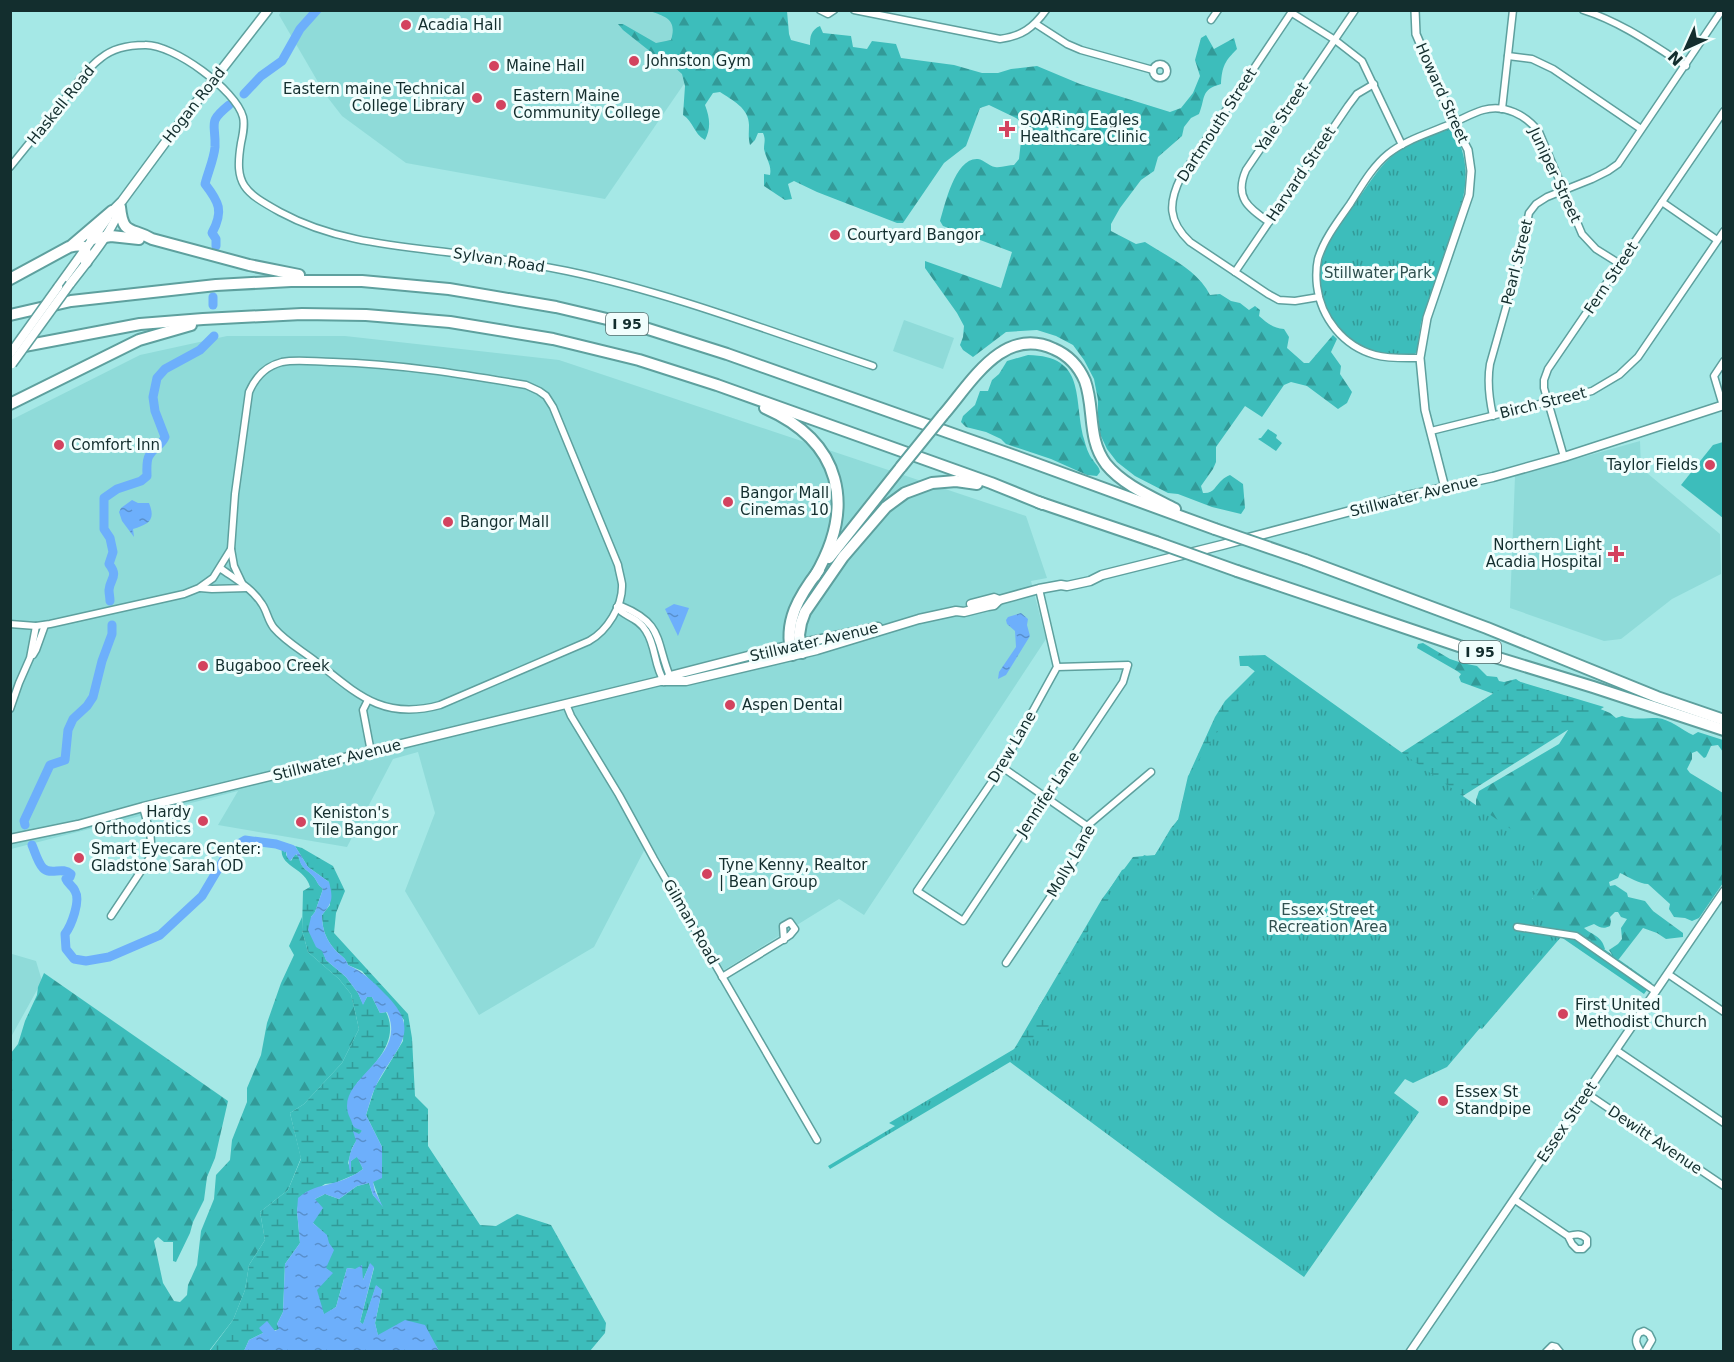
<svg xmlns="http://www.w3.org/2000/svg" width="1734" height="1362" font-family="'DejaVu Sans',sans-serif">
  <defs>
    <pattern id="forest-firs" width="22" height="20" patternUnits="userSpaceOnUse" patternTransform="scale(1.5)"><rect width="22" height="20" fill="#3dbdbb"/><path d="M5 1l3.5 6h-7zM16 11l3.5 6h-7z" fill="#329a98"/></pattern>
    <pattern id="wetland-marsh" width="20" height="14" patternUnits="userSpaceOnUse" patternTransform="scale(1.5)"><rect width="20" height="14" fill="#3dbdbb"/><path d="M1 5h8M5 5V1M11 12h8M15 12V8" fill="none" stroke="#329a98"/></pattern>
    <pattern id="park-tufts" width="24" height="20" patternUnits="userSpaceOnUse" patternTransform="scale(1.5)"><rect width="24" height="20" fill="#3dbdbb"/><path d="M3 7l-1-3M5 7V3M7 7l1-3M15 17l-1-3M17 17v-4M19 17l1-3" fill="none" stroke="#329a98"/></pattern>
    <pattern id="water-ripples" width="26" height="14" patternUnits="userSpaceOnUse" patternTransform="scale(1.5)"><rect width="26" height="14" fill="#6daffb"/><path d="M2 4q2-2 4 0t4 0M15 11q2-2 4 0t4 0" fill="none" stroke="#588fcc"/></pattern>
  </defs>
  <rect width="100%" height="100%" fill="#a5e8e6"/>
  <g fill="#8fdbd9">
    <polygon points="282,10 734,11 605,199 406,163 342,116 325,94 279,15"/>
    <polygon points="904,320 954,338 943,369 893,351"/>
    <polygon points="227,336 345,336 559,360 1026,516 1047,578 1031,581 1046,639 864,915 839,899 724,970 649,841 594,947 479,1015 405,891 435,813 418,752 393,759 347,847 218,825 238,791 11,849 11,420 140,355"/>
    <polygon points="1640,441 1641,468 1720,534 1721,574 1672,599 1621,639 1604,641 1510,608 1515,476"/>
    <polygon points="10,944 12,954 36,961 42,981 11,1037"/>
  </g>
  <g fill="#3dbdbb">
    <polygon points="1268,429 1277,435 1276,438 1282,443 1276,451 1258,439 1260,438 1261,438"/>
    <polygon points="1723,442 1724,442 1723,518 1681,485 1713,445"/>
  </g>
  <g fill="url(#forest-firs)">
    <path d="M650 11H787L789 34 791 40 810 45C810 36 811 30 820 26L823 33 851 36 853 47 867 49 872 41 896 44 901 58 954 65 982 73H998L1011 69 1037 66 1080 84 1170 112 1181 108 1193 93 1200 76 1195 60 1201 38 1206 35 1214 49 1234 38 1237 49C1225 61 1222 66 1221 84 1200 90 1206 97 1199 114L1191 118 1184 127 1182 136 1158 157 1154 171 1141 180 1120 208 1111 224V231L1136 244 1145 242C1168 257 1198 270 1210 295L1220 294 1231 301 1240 303 1249 310 1255 306 1260 310 1259 316C1267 323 1273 328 1284 329L1289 337 1287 348 1304 363H1309L1333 335 1337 339 1331 352 1341 366 1340 374 1352 392 1347 403 1338 409 1307 386 1291 382 1284 385 1262 417 1245 406 1216 447V462L1213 469 1201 486 1203 493C1214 494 1215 486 1222 480 1224 478 1227 476 1230 475L1243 484 1245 508 1241 514 1212 507 1178 494 1168 493 1135 476 1117 462 1107 449 1100 434 1098 417V400L1094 379 1084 360 1073 345 1056 336 1037 330 1006 332 973 357 963 350 960 345 963 337 964 326 957 313 925 268V261L1001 288 1012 252 943 226 940 221C945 205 955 157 978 159 984 160 989 166 995 167 1001 168 1009 165 1014 165L1019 159 1023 123 1016 118 989 105 980 108 966 146 944 163 903 223H897L817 192 794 181 788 184 792 199 785 200 764 186V174L770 175C772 165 766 159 764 149 764 142 766 140 763 133H758L755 140 750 145C748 137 749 132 749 125 749 108 732 100 720 92L713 93 705 105C710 118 711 128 705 140 693 133 694 122 683 115L685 86 682 74 671 64 661 60 623 30 618 24H623L656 43 671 40C677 20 667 17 650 11Z"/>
    <path d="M1028 355C1087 356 1073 398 1084 439 1086 446 1088 454 1093 460 1096 465 1099 466 1100 472L1097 476 1087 475 1051 459 1006 444 1001 439 986 432 966 427 961 422 963 416 975 405 980 391H988L992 380 999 374 1007 361Z"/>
    <path d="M1423 643 1450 659 1462 663 1477 666 1487 676 1497 677 1499 681 1504 682 1516 679 1523 684 1539 690H1548L1566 705 1598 708 1610 713 1616 718 1622 716C1632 720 1646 718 1657 718 1670 719 1682 730 1693 735L1698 732 1723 740V752L1718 745 1711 746 1706 757 1704 758 1697 751 1692 753V759L1687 769 1690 773 1723 793V883L1699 918 1692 921 1685 918 1674 917 1669 909 1670 904 1648 884C1639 884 1629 877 1620 873L1618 878 1609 882 1610 886 1615 885 1627 893 1628 897 1645 901 1653 911 1683 933V937L1666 939 1657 933 1643 928 1619 959H1615L1609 950 1618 944 1622 939 1621 928 1627 919 1621 917 1618 912H1615L1610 917 1611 921 1610 926C1604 929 1600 928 1594 924L1584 928C1592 935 1602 936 1605 949L1603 950 1542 913 1476 812V800L1479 791 1559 744 1568 730 1502 697 1461 682 1459 677 1461 674 1457 671 1417 648 1418 644Z"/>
    <polygon points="302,917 302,930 308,952 339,979 351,994 359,1029 342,1063 304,1104 290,1113 301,1158 288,1190 260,1212 265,1240 249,1265 245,1290 233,1320 209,1351 11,1352 11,1053 18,1044 25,1021 37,995 38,987 44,973 228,1101 215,1158 207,1177 204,1200 193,1222 190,1233 176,1262 173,1261 173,1242 164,1242 158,1237 154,1241 163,1283 174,1301 180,1302 187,1295 188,1285 197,1265 201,1231 214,1199 216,1175 230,1160 232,1140 247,1102 247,1088 261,1055 267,1023 281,983 294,955 289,946"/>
  </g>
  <g fill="url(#wetland-marsh)">
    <polygon points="1258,668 1389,761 1514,680 1604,707 1450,804 1013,1051 1102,899 1133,857 1155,855 1171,828 1182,815 1190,772 1215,717 1225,701"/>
    <path d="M295 846 302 848 333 866 345 891 336 913 334 933 408 1014 412 1038 415 1096 428 1109V1146L480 1225 496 1226 517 1214 551 1225 606 1323 605 1333 590 1351H439L434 1343 378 1336 375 1323 382 1290 376 1286 363 1325 360 1322 374 1268 370 1264 362 1282 355 1269 347 1268 336 1307 324 1315 316 1290 332 1273 325 1268C329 1241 334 1241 312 1222L315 1199 325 1194 339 1199 357 1186 369 1183 373 1195 381 1204 373 1182 382 1147 366 1115 375 1087 403 1041 404 1020 362 971 348 965C346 958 341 956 336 951 326 940 322 929 322 915L330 905 329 882 308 867Z"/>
    <path d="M282 847 286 849V855L291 861 295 854 299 857C301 869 308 870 314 877 318 883 318 885 323 889L315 912 311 917 326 960 346 977 358 993 363 1004 367 997H372L380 1013 386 1012C400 1040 375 1064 357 1083L362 1131 352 1148 348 1163 351 1169V1161L357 1156 363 1169 356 1174 335 1183 325 1184 299 1201 297 1211 300 1243 285 1264 283 1312 277 1324 280 1329 263 1333 249 1340 244 1351 209 1352 233 1320 245 1290 249 1265 265 1240 260 1212 288 1190 301 1159 290 1113 304 1104 342 1063 359 1029 351 994 339 979 308 952 302 930 303 891 310 887C305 867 278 867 282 847Z"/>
  </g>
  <g fill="url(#park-tufts)">
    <path d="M1449 127 1453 129C1466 153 1469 175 1462 202L1421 323 1417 352 1412 356C1400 355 1388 356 1376 352 1335 341 1309 294 1324 254 1331 234 1346 216 1358 199 1369 184 1378 168 1392 156 1408 142 1431 136 1449 127Z"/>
    <polygon points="1265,655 1457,792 1557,861 1532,898 1652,983 1644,994 1561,937 1482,1029 1480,1028 1447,1067 1413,1083 1405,1079 1394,1093 1419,1112 1304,1277 1219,1217 1010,1062 830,1169 828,1166 895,1126 889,1123 1058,1023 1038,1008 1111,896 1107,893 1122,870 1139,863 1144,855 1153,858 1178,820 1188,776 1257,673 1248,666 1240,666 1239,656"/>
  </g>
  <g fill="url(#water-ripples)">
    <path d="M132 500 138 503H149C156 520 149 524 133 529L134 537 122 521 119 512 121 508Z"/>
    <polygon points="674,604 689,608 678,636 665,609"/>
    <polygon points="1021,613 1028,619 1027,625 1030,636 1006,675 998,679 999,672 1016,647 1015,631 1007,624 1006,620 1008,617"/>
    <path d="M282 842 295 846 308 867 329 882C333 898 333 902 322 915 322 929 326 940 336 951 341 956 346 958 348 965 365 973 372 981 385 994 426 1034 392 1049 375 1088 371 1096 369 1106 366 1115L382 1147V1178L373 1182 375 1191 383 1207 373 1195 369 1183 357 1186 339 1199 325 1194 315 1199 323 1208 313 1223 327 1235 329 1243 334 1250 326 1268 333 1273 317 1290 324 1314 336 1307 347 1268 355 1269 362 1265 363 1280 370 1263 374 1267 360 1322 363 1324 376 1285 382 1290 375 1323 378 1335 405 1320 425 1325 439 1351H244L249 1340 263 1333 259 1328 267 1321 275 1331 279 1329 277 1324 283 1312 285 1264 300 1243 297 1211 298 1198C309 1188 319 1187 333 1183 343 1181 355 1175 363 1169L357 1157 351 1161V1170L350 1172C347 1161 350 1151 356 1141L353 1131 359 1134 362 1131C360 1129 356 1129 354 1127 352 1125 352 1121 350 1118 331 1079 410 1060 387 1012L380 1013 372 997H367L363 1005 358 993 346 977 326 960 322 951 316 947 308 930 311 917 315 912 323 889C318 885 318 883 314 877 308 870 301 869 299 858L296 854 290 861 287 857 286 850 284 853Z"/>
  </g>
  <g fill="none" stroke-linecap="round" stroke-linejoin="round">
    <g stroke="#6daffb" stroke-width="9">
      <polyline points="244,94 261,76 282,61 300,29 317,10"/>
      <path d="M216 246V239L212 233C224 211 219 202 205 184 208 172 214 159 215 147 216 122 207 123 229 105"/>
      <polyline points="213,305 213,297"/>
      <path d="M110 601C110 597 109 594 109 590 110 578 119 577 109 564L113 552 110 538 104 529V498L117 489 141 481 147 476C147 470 146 461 149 456 153 448 162 445 165 437L155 411 153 397 157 378 165 369 200 350 214 336"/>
      <polyline points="25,825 24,821 50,765 65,760 68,730 73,719 87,706 93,697 102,661 112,634 112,625"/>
      <path d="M32 845C35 852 38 863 43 868 51 876 62 866 71 874L70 877 66 879C68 884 73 886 75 891 81 901 71 926 65 934L66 949 74 959 86 961 109 957 160 935 202 896 230 849 245 840 276 844 291 849"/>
    </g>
    <g stroke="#5ea09e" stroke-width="9">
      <g id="minor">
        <polyline points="820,10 828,14 834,10"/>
        <path d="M854 10 1000 39C1022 36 1033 28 1046 10"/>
        <path d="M1293 10 1181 177C1168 203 1168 221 1190 242L1268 294 1279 300 1295 301 1319 297"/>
        <path d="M1583 10C1621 22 1653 45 1686 66"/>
        <polyline points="1292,13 1335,40 1362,61 1402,145"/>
        <polyline points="1211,20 1218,10"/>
        <polyline points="1036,24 1067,44 1081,50 1153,70"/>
        <polyline points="1508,56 1532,59 1553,69 1641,129"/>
        <circle cx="1160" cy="71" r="7"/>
        <polyline points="1502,109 1513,10"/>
        <path d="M10 167C29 143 48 121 66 97 77 84 87 68 101 58 113 48 130 45 145 45 173 44 236 90 243 117 245 125 243 134 241 143 234 185 244 192 280 212 337 243 400 246 463 254 498 258 533 264 567 271 672 293 772 332 873 366"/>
        <polyline points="1662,202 1717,240"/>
        <path d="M1269 222C1248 208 1234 197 1246 170L1355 10"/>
        <polyline points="1235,272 1348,106 1357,94 1374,84"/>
        <path d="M1420 358C1405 358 1390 359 1375 355 1343 346 1321 318 1317 286 1316 277 1316 268 1318 259 1324 239 1338 221 1350 204 1361 187 1372 167 1388 154 1405 140 1430 133 1450 124 1461 120 1472 113 1483 110 1505 104 1526 115 1539 132L1582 234 1596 249 1620 264"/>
        <polyline points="1723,406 1714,376 1724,361"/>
        <path d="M1493 416C1489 398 1487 382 1490 364L1518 265 1529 213 1536 204 1547 197 1592 179 1608 171 1618 164 1722 10"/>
        <polyline points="1431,431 1592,391 1619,375 1638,357 1724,231"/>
        <polyline points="1564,457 1544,388 1544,380 1548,369 1724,111"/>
        <polyline points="231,549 234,566 242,583"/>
        <polyline points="200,588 212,589 247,588"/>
        <polyline points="1039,589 1057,667 1002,767 917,891 963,921 1123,682 1128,665 1057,667"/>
        <path d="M617 607 621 606C665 624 655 642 671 679"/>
        <path d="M617 607C623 617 637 616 646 631 656 646 654 666 664 681"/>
        <path d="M10 624 36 626 50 624 184 594 199 588 213 578 231 549 235 494 249 392C255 378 266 366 282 362 298 359 316 362 333 362 398 364 462 374 526 385L539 391 546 396 553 407 618 565C619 571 621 578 622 584 623 606 607 631 589 641L440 705C382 721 356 693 314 660 301 650 285 641 274 628 268 621 267 611 262 604 252 588 235 579 220 568"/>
        <polyline points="33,655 36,650 45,625"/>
        <polyline points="368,700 363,710 371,752"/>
        <polyline points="566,704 571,716 619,795 654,859 817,1140"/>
        <polyline points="10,709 19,683 30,658 36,626"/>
        <polyline points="1002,767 1087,826"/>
        <path d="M111 916 149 859C155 842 147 823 143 807"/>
        <polyline points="1517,927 1576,936 1655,991"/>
        <polyline points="1006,963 1077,857 1087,826 1151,772"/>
        <polyline points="1668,974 1724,1012"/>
        <polyline points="722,977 781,941 790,935 795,929 790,922 783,926 784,940"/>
        <polyline points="1616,1050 1724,1123"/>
        <polyline points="1586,1093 1724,1186"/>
        <path d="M1515 1200 1568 1236 1572 1244 1577 1249H1583L1587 1245V1239C1581 1233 1576 1234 1568 1236"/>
        <polyline points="1546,1352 1552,1346 1556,1347 1560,1352"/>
        <path d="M1641 1352C1636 1344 1634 1340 1639 1333L1644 1331 1649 1334 1652 1340 1645 1352"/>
      </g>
    </g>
    <g stroke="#5ea09e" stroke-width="10">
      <g id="tertiary">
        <polyline points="1415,10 1416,34 1454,123 1468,150 1471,171 1469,195 1427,318 1420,358 1425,410 1445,488"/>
        <polyline points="1410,1352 1724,891"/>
      </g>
    </g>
    <g stroke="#5ea09e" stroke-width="11">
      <g id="secondary">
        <polyline points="114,209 122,201 170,136 268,10"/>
        <path d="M70 284C86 263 113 232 120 207"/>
        <polyline points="58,287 107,219"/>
        <polyline points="971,604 994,598 999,600"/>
        <polyline points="664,681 670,676 775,649 878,627"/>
        <polyline points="10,839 78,825 143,807 660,681 686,681 817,650 919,619 956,611 964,612 988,606 994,605 999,600 1039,589 1061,585 1067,586 1090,581 1102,575 1222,545 1411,495 1493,477 1564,457 1724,405"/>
      </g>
    </g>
    <g stroke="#5ea09e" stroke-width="14">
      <g id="motorway">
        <path d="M120 207C123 236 131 227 152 239L249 265 299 275"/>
        <polyline points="92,239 111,236 139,239"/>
        <polyline points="71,246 112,211"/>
        <path d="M10 279 69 247C85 243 87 247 86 262"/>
        <polyline points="10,315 71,301 216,285 291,281 362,281 449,289 556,307 645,328 727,354 1015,456 1215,529"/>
        <polyline points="19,347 140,324 203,319 302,314 366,315 450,322 553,339 639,360 717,385 991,483 1043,504"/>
        <polyline points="10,404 139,340 191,325"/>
        <path d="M765 408C842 442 856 506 815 576"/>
        <path d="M943 415C971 383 1003 325 1054 349 1068 355 1079 367 1085 381 1095 409 1087 439 1106 464 1123 485 1152 497 1175 509"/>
        <polyline points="1038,502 1156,542"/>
        <polyline points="829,558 901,467"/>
        <polyline points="1305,560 1487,628 1657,697 1724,720"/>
        <polyline points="1237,571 1459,646 1593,687 1724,730"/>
        <polyline points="802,653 799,635 801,623 805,612 843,557 886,507 905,493 932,483 956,481 977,484"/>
        <path d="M792 655C783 622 799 596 819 570"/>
      </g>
    </g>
    <use href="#minor" stroke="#fff" stroke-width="6"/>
    <use href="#tertiary" stroke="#fff" stroke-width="7"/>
    <use href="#secondary" stroke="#fff" stroke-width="8"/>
    <use href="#motorway" stroke="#fff" stroke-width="10"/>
    <g stroke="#5ea09e" stroke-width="11" stroke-linecap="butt">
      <g id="secondary-bridge">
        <polyline points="10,354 58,287"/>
        <polyline points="12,364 70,284"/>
      </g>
    </g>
    <g stroke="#5ea09e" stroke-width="14" stroke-linecap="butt">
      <g id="motorway-bridge">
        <polyline points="901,467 943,415"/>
        <polyline points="1215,529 1305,560"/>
        <polyline points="1156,542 1237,571"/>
      </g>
    </g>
    <use href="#secondary-bridge" stroke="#fff" stroke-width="8"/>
    <use href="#motorway-bridge" stroke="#fff" stroke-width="10"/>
  </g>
  <g fill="#d3435f" stroke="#f1fefd" stroke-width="2">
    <circle cx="406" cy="25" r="6"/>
    <circle cx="634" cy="61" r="6"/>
    <circle cx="494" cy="66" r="6"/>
    <circle cx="477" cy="98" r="6"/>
    <circle cx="501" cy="105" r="6"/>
    <path d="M1004 120h6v6h6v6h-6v6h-6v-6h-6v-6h6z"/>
    <circle cx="835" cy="235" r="6"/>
    <circle cx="59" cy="445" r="6"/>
    <circle cx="1710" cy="465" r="6"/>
    <circle cx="728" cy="502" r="6"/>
    <circle cx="448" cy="522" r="6"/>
    <path d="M1613 545h6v6h6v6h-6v6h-6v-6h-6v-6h6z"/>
    <circle cx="203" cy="666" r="6"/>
    <circle cx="730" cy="705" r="6"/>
    <circle cx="203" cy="821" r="6"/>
    <circle cx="301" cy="822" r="6"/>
    <circle cx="79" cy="858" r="6"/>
    <circle cx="707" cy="874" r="6"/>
    <circle cx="1563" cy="1014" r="6"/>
    <circle cx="1443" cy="1101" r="6"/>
  </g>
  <g text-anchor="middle" stroke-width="6" stroke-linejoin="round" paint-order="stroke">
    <g fill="#f1fefd" stroke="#566c6c" stroke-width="1.5">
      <rect x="606" y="313" width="42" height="22" rx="4.5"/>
      <rect x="1459" y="641" width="42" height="22" rx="4.5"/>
    </g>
    <g font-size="14" font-weight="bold" fill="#132e2e">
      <text x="627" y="329">I 95</text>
      <text x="1480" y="657">I 95</text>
    </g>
    <g font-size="15" fill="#132e2e" stroke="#f1fefd" text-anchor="start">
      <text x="418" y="30">Acadia Hall</text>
      <text x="646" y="66">Johnston Gym</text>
      <text x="506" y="71">Maine Hall</text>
      <text x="465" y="94" text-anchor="end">Eastern maine Technical<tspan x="465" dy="17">College Library</tspan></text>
      <text x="513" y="101">Eastern Maine<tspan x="513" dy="17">Community College</tspan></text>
      <text x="1020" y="125">SOARing Eagles<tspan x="1020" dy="17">Healthcare Clinic</tspan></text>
      <text x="847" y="240">Courtyard Bangor</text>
      <text x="71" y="450">Comfort Inn</text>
      <text x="1698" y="470" text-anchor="end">Taylor Fields</text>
      <text x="740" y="498">Bangor Mall<tspan x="740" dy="17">Cinemas 10</tspan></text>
      <text x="460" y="527">Bangor Mall</text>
      <text x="1602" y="550" text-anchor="end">Northern Light<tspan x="1602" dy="17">Acadia Hospital</tspan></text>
      <text x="215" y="671">Bugaboo Creek</text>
      <text x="742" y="710">Aspen Dental</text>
      <text x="191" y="817" text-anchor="end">Hardy<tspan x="191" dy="17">Orthodontics</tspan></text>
      <text x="313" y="818">Keniston's<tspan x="313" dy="17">Tile Bangor</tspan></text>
      <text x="91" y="854">Smart Eyecare Center:<tspan x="91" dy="17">Gladstone Sarah OD</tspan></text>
      <text x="719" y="870">Tyne Kenny, Realtor<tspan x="719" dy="17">| Bean Group</tspan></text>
      <text x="1575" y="1010">First United<tspan x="1575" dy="17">Methodist Church</tspan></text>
      <text x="1455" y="1097">Essex St<tspan x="1455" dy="17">Standpipe</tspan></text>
    </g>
    <g font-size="15" fill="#132e2e" stroke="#f1fefd">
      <text transform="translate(1442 93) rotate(66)" y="5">Howard Street</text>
      <text transform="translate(61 105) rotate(-51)" y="5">Haskell Road</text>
      <text transform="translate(194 105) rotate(-52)" y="5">Hogan Road</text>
      <text transform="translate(1282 117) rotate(-56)" y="5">Yale Street</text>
      <text transform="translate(1217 125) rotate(-57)" y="5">Dartmouth Street</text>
      <text transform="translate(1301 174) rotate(-56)" y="5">Harvard Street</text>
      <text transform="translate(1555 175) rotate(65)" y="5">Juniper Street</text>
      <text transform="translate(499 260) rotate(9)" y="5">Sylvan Road</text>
      <text transform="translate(1517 262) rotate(-76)" y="5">Pearl Street</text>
      <text transform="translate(1611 278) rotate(-56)" y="5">Fern Street</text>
      <text transform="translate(1543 403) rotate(-14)" y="5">Birch Street</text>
      <text transform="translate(1414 496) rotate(-14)" y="5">Stillwater Avenue</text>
      <text transform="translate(814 642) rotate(-13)" y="5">Stillwater Avenue</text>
      <text transform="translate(1012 747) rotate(-60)" y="5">Drew Lane</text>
      <text transform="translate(337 760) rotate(-14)" y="5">Stillwater Avenue</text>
      <text transform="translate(1048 794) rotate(-56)" y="5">Jennifer Lane</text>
      <text transform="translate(1071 861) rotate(-60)" y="5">Molly Lane</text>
      <text transform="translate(691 922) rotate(60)" y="5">Gilman Road</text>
      <text transform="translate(1567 1122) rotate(-56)" y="5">Essex Street</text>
      <text transform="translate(1655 1140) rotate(34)" y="5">Dewitt Avenue</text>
    </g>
    <g font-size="15" fill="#315150" stroke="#f1fefd">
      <text x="1378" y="278">Stillwater Park</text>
      <text x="1328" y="915">Essex Street<tspan x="1328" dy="17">Recreation Area</tspan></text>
    </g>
  </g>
  <rect width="1734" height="1362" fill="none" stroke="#132e2e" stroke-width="24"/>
  <g transform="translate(1686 48) rotate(225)" stroke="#f1fefd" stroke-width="4.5" paint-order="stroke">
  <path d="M0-4.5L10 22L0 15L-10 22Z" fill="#132e2e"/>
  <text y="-9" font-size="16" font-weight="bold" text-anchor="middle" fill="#132e2e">N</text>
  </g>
</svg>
